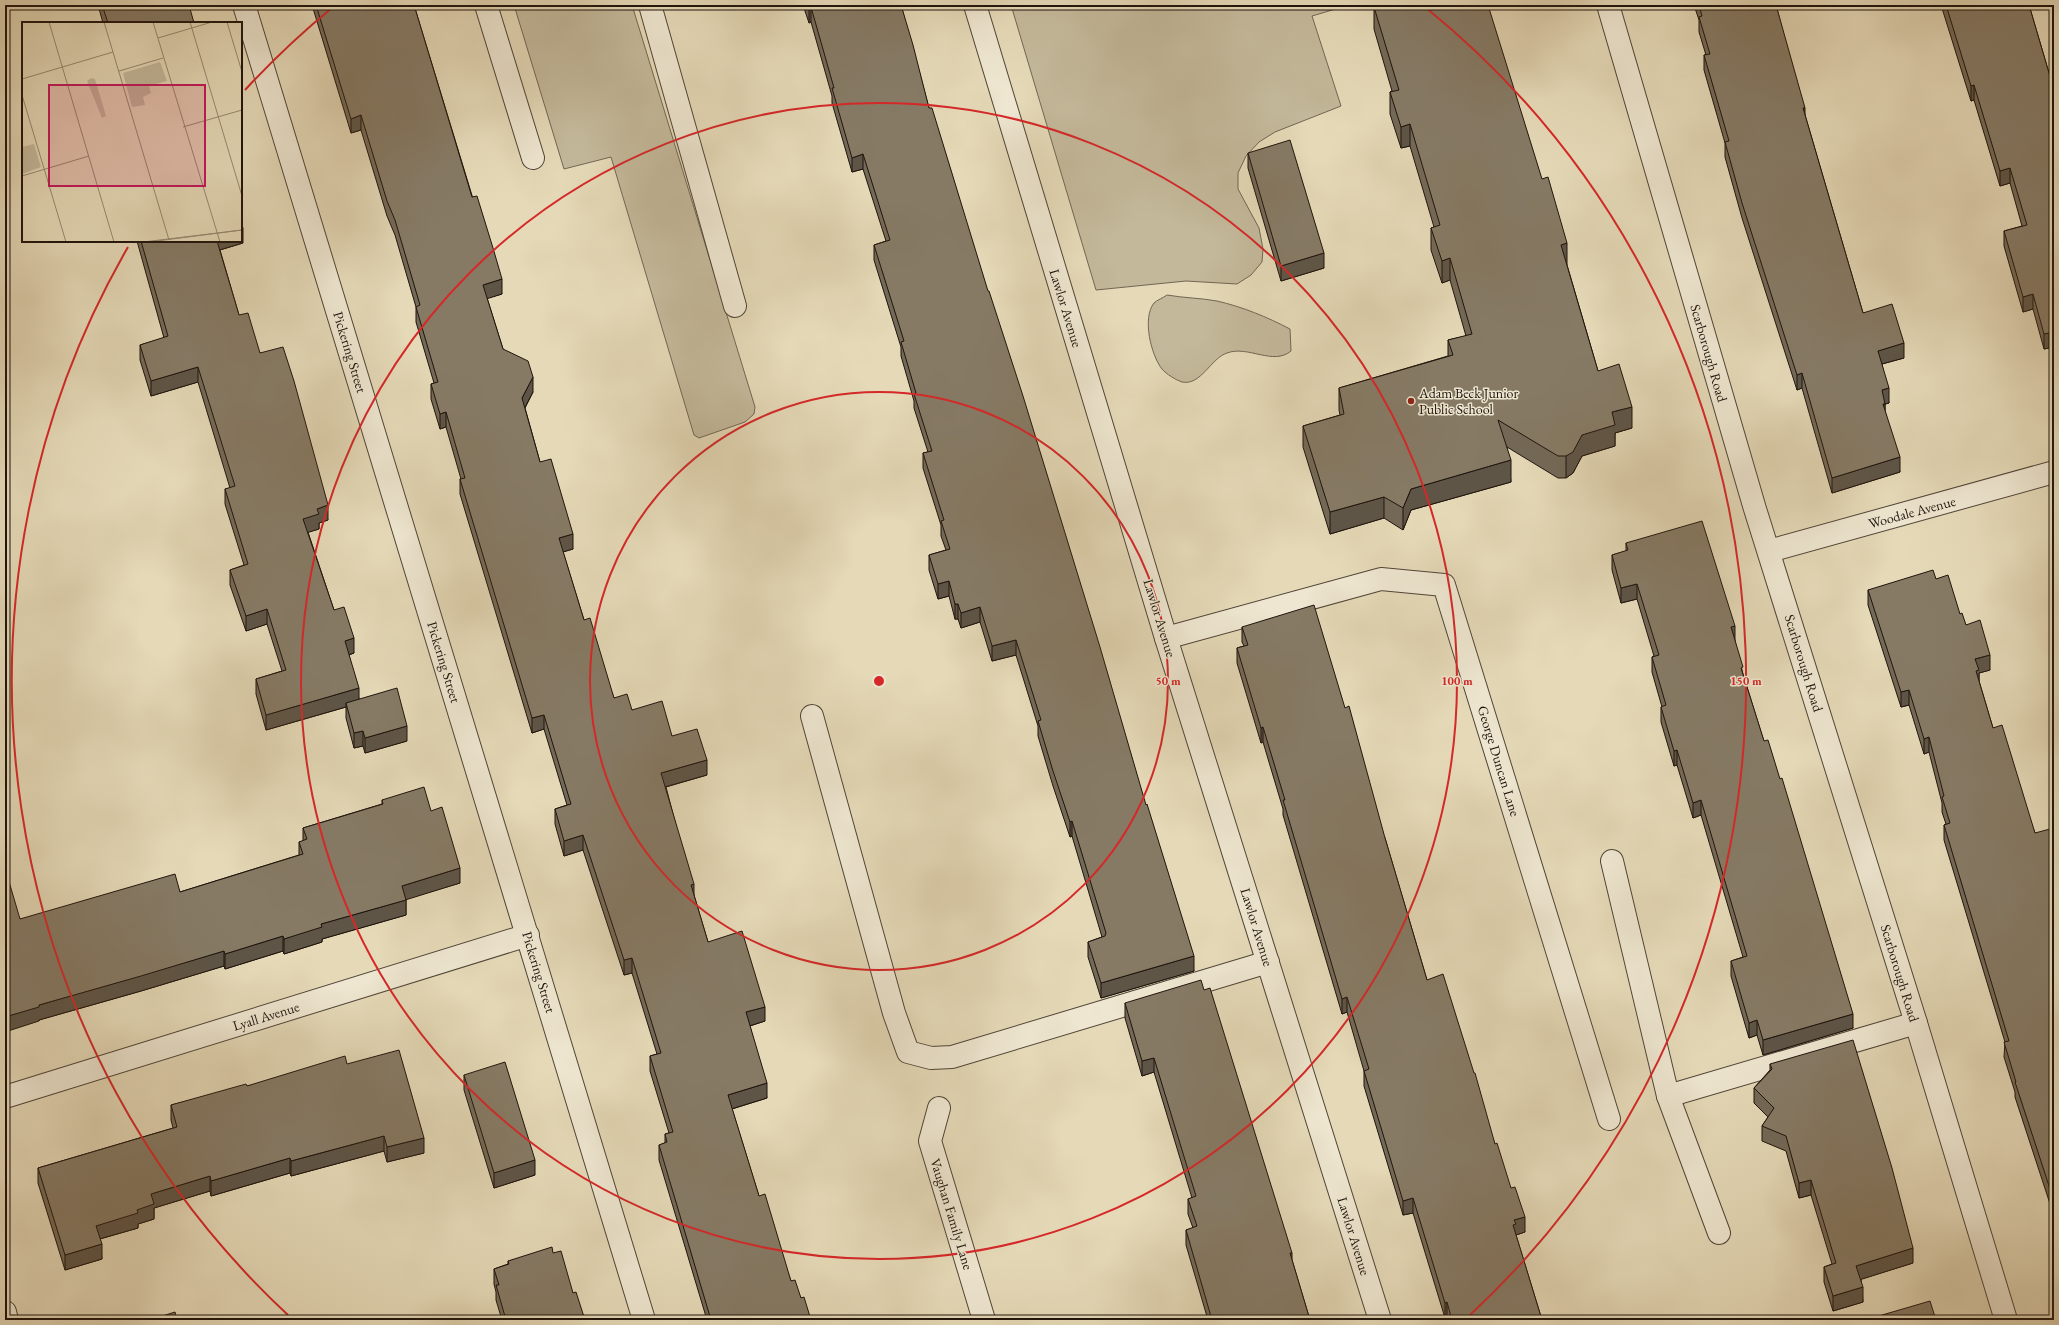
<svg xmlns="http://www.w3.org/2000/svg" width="2059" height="1325" font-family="'EB Garamond',serif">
  <rect width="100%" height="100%" fill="#e5d9b7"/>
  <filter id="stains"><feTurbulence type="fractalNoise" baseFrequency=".005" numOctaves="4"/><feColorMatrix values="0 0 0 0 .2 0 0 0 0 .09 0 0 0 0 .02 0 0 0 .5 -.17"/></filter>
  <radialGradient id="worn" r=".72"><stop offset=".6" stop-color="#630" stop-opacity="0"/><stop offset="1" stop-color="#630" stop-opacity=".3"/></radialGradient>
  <g fill="#c3b89a" stroke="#716654">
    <polygon points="514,5 632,5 755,407 754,414 745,422 699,438 694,435 611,157 564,169"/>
    <polygon points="1011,5 1349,5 1312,16 1341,106 1275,132 1259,142 1246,156 1238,173 1238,189 1259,228 1263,249 1262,262 1251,275 1237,284 1186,281 1096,290"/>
    <path d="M1167 295C1184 298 1201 298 1217 301 1243 307 1267 317 1290 329L1291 351C1273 366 1248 345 1227 353 1211 358 1201 386 1182 382 1176 380 1166 374 1162 369 1151 355 1142 318 1154 303 1157 300 1163 298 1167 295Z"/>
  </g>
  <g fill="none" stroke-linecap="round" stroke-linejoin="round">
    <g stroke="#504538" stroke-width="24">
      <g id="minor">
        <polyline points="244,5 644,1320"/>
        <polyline points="486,5 533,158"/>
        <polyline points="650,5 735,306"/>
        <polyline points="975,5 1166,638 1380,1320"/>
        <polyline points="1608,5 1755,509 1916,1023 2006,1320"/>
        <polyline points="1769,551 2054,472"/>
        <polyline points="1166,638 1381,579 1444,585 1609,1119"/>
        <polyline points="812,716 894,1013 908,1052 931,1058 952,1057 1268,962"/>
        <polyline points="1612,861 1668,1096 1719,1233"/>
        <polyline points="1668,1096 1916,1023"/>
        <polyline points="5,1097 528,935"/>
        <polyline points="939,1108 930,1141 984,1320"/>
        <polyline points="5,1312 7,1320"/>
      </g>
    </g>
    <use href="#minor" stroke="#eee6d0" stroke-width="22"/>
  </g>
  <g fill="#736957" stroke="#1f140d">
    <polygon points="98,5 186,5 194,23 103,23"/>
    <polygon points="312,5 414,5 502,294 487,298 503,349 533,392 525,408 540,462 573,549 563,552 584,620 614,698 632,710 672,736 707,775 666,787 694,895 708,942 765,1021 750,1026 767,1098 732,1109 759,1196 791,1281 801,1298 811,1320 707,1320 659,1160 659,1145 665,1143 665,1134 669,1133 650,1071 650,1056 657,1054 632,973 624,975 583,850 564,856 555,824 555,809 567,805 544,729 532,733 460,494 460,479 461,479 446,427 440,429 431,399 431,384 434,383 416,322 416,307 395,235 387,216 361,130 351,133"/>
    <polygon points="803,5 901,5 929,108 1194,971 1101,998 1088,957 1088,942 1102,937 1072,836 1070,837 1053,786 1038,736 1038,726 1016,655 992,661 980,622 961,628 958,619 955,619 949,596 938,599 929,570 929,555 946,550 941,536 941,525 923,468 923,453 928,452 914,408 914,401 901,356 901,347 874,260 874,245 886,241 863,169 852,172 832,103 832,96 811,22 809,23"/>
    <polygon points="1694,5 1776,5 1805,115 1863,313 1904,358 1882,364 1889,403 1885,404 1885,411 1900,472 1832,493 1802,388 1797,390 1742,218 1725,157 1725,143 1704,70 1704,55 1706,55 1699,32 1699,20"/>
    <polygon points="1941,5 2029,5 2054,90 2054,366 2049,348 2044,349 2033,309 2023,312 2004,246 2004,231 2022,226 2010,183 2000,186 1974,100 1971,101"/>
    <polygon points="1374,7 1567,265 1598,371 1632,428 1615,433 1615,446 1582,456 1573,473 1566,478 1558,478 1507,447 1511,482 1411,510 1403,530 1384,518 1330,534 1303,447 1303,426 1340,415 1339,410 1339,388 1448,356 1448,340 1466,336 1450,280 1442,283 1431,250 1431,228 1434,227 1410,146 1401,148 1390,114 1390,92 1392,91 1374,29"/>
    <polygon points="1248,153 1324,268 1281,281 1248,168"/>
    <polygon points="137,241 241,241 243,243 220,250 239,315 260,353 328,520 319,523 319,529 308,532 334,610 354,653 349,655 359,699 407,741 365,753 363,746 354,748 346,718 346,707 266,730 256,694 256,679 282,671 267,624 246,631 230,585 230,570 244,565 225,504 225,489 230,488 198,382 151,396 140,360 140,345 164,338"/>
    <polygon points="1626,543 1735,641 1743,674 1853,1028 1763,1055 1757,1035 1749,1038 1731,976 1731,961 1743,957 1701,815 1693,818 1677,765 1674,766 1661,722 1661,707 1662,707 1652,672 1652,657 1654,656 1637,599 1621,603 1612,570 1612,555 1626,551"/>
    <polygon points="1936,579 1960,614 1990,670 1979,673 1979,681 1993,728 2035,833 2054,844 2054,1216 2015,1097 2015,1092 2004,1057 2005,1042 1944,840 1944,825 1946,824 1942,812 1942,803 1929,752 1924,754 1909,705 1901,707 1868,605 1868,590"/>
    <polygon points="1242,627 1385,838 1427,980 1495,1144 1525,1232 1516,1235 1542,1320 1448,1320 1447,1317 1445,1318 1413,1213 1403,1215 1364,1086 1364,1071 1347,1012 1342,1014 1283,815 1283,809 1263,742 1261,743 1237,663 1237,648 1244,646 1242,642"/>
    <polygon points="382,800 431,811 460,883 406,899 406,915 322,939 322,942 284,954 283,951 225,969 224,966 141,991 39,1020 39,1021 20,919 180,892 299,855 299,842 303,841 303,828 382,804"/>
    <polygon points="1125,1003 1292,1260 1310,1320 1208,1320 1186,1245 1186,1230 1193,1228 1188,1214 1188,1199 1192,1198 1154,1072 1142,1076 1125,1018"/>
    <polygon points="347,1064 424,1153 387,1162 384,1151 291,1176 290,1173 211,1196 210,1191 154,1208 154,1219 138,1224 138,1228 100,1239 102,1259 65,1270 38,1183 38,1168 173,1128 171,1120 171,1105 247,1086"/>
    <polygon points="1770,1064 1913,1263 1861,1279 1863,1302 1833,1311 1824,1282 1824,1267 1832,1264 1811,1195 1799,1198 1786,1151 1762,1141 1762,1126 1768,1117 1754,1103 1754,1088 1770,1070"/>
    <polygon points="464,1075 535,1175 494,1188 464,1090"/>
    <polygon points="553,1253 573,1293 585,1320 502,1320 496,1300 496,1292 494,1284 494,1269 508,1264 508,1261"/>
  </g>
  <g fill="#5e5547" stroke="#1f140d">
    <polygon points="811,7 811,22 809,23 809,8"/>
    <polygon points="1974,85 1974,100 1971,101 1971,86"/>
    <polygon points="1803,108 1805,108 1805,123"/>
    <polygon points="361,115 361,130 351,133 351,119"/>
    <polygon points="1410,124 1410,146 1401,148 1401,127"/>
    <polygon points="863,154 863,169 852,172 852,158"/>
    <polygon points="2010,168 2010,183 2000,186 2000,171"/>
    <polygon points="243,228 243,243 216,251 216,241 241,241 241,229"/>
    <polygon points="1567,243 1567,265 1561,267 1561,245"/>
    <polygon points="1324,253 1324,268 1281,281 1281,266"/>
    <polygon points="1450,258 1450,280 1442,283 1442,261"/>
    <polygon points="502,279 502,294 483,300 483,285"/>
    <polygon points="2033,294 2033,309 2023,312 2023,297"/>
    <polygon points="2049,333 2049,348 2044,349 2044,334"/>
    <polygon points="1904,343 1904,358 1878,365 1878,351"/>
    <polygon points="198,367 198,382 151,396 151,381"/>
    <polygon points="1802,373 1802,388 1797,390 1797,375"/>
    <polygon points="533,377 533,392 522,413 522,398"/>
    <polygon points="1889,388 1889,403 1882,405 1882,390"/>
    <polygon points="1883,404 1885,404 1885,419"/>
    <polygon points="1632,407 1632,428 1615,433 1615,446 1582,456 1573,473 1566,478 1566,456 1582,435 1612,412"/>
    <polygon points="446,412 446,427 440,429 440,414"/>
    <polygon points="1900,457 1900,472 1832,493 1832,478"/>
    <polygon points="1511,460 1511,482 1411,510 1403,530 1403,508 1411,489"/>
    <polygon points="1384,497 1384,518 1330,534 1330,512"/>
    <polygon points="328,505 328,520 319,523 319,529 303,534 303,519 317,509"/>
    <polygon points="573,534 573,549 559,553 559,538"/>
    <polygon points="949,581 949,596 938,599 938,584"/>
    <polygon points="1637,584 1637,599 1621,603 1621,588"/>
    <rect x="955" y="604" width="3" height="15"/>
    <polygon points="980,607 980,622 961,628 961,613"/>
    <polygon points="267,609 267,624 246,631 246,616"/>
    <polygon points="1735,626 1735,641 1731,627"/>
    <polygon points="354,638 354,653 345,656 345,641"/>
    <polygon points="1016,640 1016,655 992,661 992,646"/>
    <polygon points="1990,655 1990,670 1979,673 1979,685 1976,686 1975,659"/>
    <polygon points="359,688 359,703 346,703 346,707 266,730 266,715"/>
    <polygon points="1909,690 1909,705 1901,707 1901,692"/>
    <polygon points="544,715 544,729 532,733 532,718"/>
    <polygon points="407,726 407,741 365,753 365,738"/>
    <polygon points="1263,727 1263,742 1261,743 1261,728"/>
    <polygon points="363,731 363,746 354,748 354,733"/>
    <polygon points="1929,737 1929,752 1924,754 1924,739"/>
    <polygon points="1677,750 1677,765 1674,766 1674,751"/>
    <polygon points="707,760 707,775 661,788 661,773"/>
    <polygon points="1701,800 1701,815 1693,818 1693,803"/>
    <polygon points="1072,821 1072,836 1070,837 1070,822"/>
    <polygon points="583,835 583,850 564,856 564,841"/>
    <polygon points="460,868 460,883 402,901 402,886"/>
    <polygon points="694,884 694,899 691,885"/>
    <polygon points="406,900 406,915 322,939 322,942 284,954 284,939 321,924"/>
    <polygon points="283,936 283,951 225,969 225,954"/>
    <polygon points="224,951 224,966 141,991 39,1020 39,1021 5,1032 5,1017 39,1005"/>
    <polygon points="1194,956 1194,971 1101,998 1101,983"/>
    <polygon points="632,958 632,973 624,975 624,960"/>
    <polygon points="1347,997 1347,1012 1342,1014 1342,999"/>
    <polygon points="765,1007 765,1021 746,1027 746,1012"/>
    <polygon points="1853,1014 1853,1028 1763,1055 1763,1040"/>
    <polygon points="1757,1020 1757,1035 1749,1038 1749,1023"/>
    <polygon points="1154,1058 1154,1072 1142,1076 1142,1061"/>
    <polygon points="767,1083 767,1098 728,1110 728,1095"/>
    <polygon points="384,1136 384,1151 291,1176 291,1161"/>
    <polygon points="424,1138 424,1153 387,1162 387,1147"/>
    <polygon points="290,1158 290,1173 211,1196 211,1181"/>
    <polygon points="535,1160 535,1175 494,1188 494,1173"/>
    <polygon points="210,1176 210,1191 154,1208 154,1219 138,1224 138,1228 96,1240 96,1226 137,1210 151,1194"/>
    <polygon points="1811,1180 1811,1195 1799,1198 1799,1183"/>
    <polygon points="1413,1198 1413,1213 1403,1215 1403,1201"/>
    <polygon points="1525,1217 1525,1232 1516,1235 1513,1225 1514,1220"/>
    <polygon points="102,1244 102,1259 65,1270 65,1255"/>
    <polygon points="1913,1248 1913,1263 1856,1281 1856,1266"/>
    <polygon points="1290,1253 1292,1253 1292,1268"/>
    <polygon points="1863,1287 1863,1302 1833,1311 1833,1296"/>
    <polygon points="1447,1302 1447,1317 1445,1318 1445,1303"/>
  </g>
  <g fill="#867a65" stroke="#1f140d">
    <polygon points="102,5 186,5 186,6 189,5 194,23 108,23"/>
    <polygon points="316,5 414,5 472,197 477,196 493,248 502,279 483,285 503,349 528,361 533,377 522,398 540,462 551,459 573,534 559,538 584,620 590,618 614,698 627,694 632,710 662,701 672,736 697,729 707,760 661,773 694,884 691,885 708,942 742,931 765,1007 746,1012 767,1083 728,1095 759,1196 765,1194 791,1281 795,1280 801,1298 804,1297 811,1320 711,1320 659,1145 667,1142 665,1134 673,1132 650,1056 661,1053 632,958 624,960 583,835 564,841 555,809 571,804 544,715 532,718 460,479 465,478 446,412 440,414 431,384 438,382 416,307 420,305 395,220 387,201 361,115 351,119"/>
    <polygon points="808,5 901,5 913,45 929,108 932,108 988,291 989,291 1023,396 1100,647 1146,805 1147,804 1194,956 1101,983 1088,942 1105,936 1106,933 1072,821 1070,822 1053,771 1038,721 1041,720 1016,640 992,646 980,607 961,613 958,604 955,604 949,581 938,584 929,555 950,549 941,521 944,520 923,453 932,451 914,394 916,393 901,342 904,341 874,245 890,240 863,154 852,158 832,88 834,88 811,7 809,8"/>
    <polygon points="1381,5 1488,5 1542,179 1548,177 1567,243 1561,245 1598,371 1619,364 1632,407 1612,412 1615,425 1582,435 1573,452 1566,456 1558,456 1498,420 1511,460 1411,489 1403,508 1384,497 1330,512 1303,426 1344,414 1339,388 1453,355 1448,340 1472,334 1450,258 1442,261 1431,228 1440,225 1410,124 1401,127 1390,92 1399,90 1374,7"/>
    <polygon points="1699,5 1776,5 1805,108 1803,108 1863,313 1892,304 1904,343 1878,351 1889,388 1882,390 1885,404 1883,404 1900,457 1832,478 1802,373 1797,375 1742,203 1725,142 1729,141 1704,55 1710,54 1699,17 1702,16"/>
    <polygon points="1946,5 2029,5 2054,90 2054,351 2049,333 2044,334 2033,294 2023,297 2004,231 2027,225 2010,168 2000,171 1974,85 1971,86"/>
    <polygon points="1290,140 1324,253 1281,266 1248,153"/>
    <polygon points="241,222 243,228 241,229"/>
    <polygon points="141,241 217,241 239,315 248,313 260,353 283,347 294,381 328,505 317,509 319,514 303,519 334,610 344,607 354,638 345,641 359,688 266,715 256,679 286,670 267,609 246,616 230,570 248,564 225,489 235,486 198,367 151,381 140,345 168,336"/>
    <polygon points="1702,521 1735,626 1731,627 1743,667 1741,668 1764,741 1768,740 1780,779 1782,778 1853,1014 1763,1040 1757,1020 1749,1023 1731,961 1747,956 1701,800 1693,803 1677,750 1674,751 1661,707 1666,705 1652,657 1659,655 1637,584 1621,588 1612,555 1628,550 1626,543"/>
    <polygon points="1933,570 1936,579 1948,575 1960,614 1962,613 1966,625 1980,620 1990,655 1975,659 1979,670 1976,671 1993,728 2002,725 2035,833 2050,829 2054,844 2054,1201 2015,1082 2016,1082 2004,1042 2009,1041 1944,825 1950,823 1942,797 1944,796 1929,737 1924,739 1909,690 1901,692 1868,590"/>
    <polygon points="1314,605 1345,708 1349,706 1385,838 1427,980 1443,974 1474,1073 1475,1073 1495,1144 1497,1143 1511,1188 1515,1187 1525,1217 1514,1220 1516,1224 1513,1225 1542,1320 1452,1320 1447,1302 1445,1303 1413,1198 1403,1201 1364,1071 1369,1069 1347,997 1342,999 1283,800 1285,800 1263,727 1261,728 1237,648 1248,645 1242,627"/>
    <polygon points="397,688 407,726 365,738 363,731 354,733 346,703"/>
    <polygon points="424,787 431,811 442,807 460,868 402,886 406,900 321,924 322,927 284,939 283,936 225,954 224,951 141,976 39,1005 39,1007 5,1017 5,868 20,919 175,874 180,892 303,854 299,842 307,839 303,828 383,804 382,800"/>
    <polygon points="1201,980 1204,990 1210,988 1292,1253 1290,1253 1310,1320 1212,1320 1186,1230 1197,1226 1188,1199 1196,1196 1154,1058 1142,1061 1125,1003"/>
    <polygon points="1853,1040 1892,1168 1913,1248 1856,1266 1863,1287 1833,1296 1824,1267 1836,1263 1811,1180 1799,1183 1786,1136 1762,1126 1774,1108 1754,1088 1772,1069 1770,1064"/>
    <polygon points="399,1050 424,1138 387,1147 384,1136 291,1161 290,1158 211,1181 210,1176 151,1194 154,1204 137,1210 138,1213 96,1226 102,1244 65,1255 38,1168 177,1127 171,1105 246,1084 247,1086 345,1056 347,1064"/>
    <polygon points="505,1062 535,1160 494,1173 464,1075"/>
    <polygon points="552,1247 553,1253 561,1251 573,1293 576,1292 585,1320 506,1320 496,1285 499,1285 494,1269 509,1264 508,1261"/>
    <polygon points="1930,1301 1936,1320 1865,1320"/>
    <polygon points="175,1312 177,1320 150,1320"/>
  </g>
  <g fill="none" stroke="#d62828" stroke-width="2">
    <circle cx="879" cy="681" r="289"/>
    <circle cx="879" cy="681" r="578"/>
    <path d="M288 1315A867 867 0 0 1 128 247M245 90A867 867 0 0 1 333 7M1425 7A867 867 0 0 1 1470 1315"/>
  </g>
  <circle fill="#8f2418" stroke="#eee6d0" stroke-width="1.5" cx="1411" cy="401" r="4"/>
  <g text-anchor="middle" stroke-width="3" stroke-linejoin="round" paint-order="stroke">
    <g font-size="14" fill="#1f140d" stroke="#eee6d0">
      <text transform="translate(1066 308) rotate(73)" y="5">Lawlor Avenue</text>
      <text transform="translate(350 352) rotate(73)" y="5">Pickering Street</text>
      <text transform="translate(1709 353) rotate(74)" y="5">Scarborough Road</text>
      <text transform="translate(1912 512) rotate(-15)" y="5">Woodale Avenue</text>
      <text transform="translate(1160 618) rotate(73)" y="5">Lawlor Avenue</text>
      <text transform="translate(444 662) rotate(73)" y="5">Pickering Street</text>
      <text transform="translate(1804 663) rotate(73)" y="5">Scarborough Road</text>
      <text transform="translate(1499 761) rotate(73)" y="5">George Duncan Lane</text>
      <text transform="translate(1257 927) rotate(73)" y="5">Lawlor Avenue</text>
      <text transform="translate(539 972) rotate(73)" y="5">Pickering Street</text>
      <text transform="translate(1900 973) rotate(73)" y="5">Scarborough Road</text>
      <text transform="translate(266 1016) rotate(-17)" y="5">Lyall Avenue</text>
      <text transform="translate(952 1214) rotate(73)" y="5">Vaughan Family Lane</text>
      <text transform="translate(1354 1236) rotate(73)" y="5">Lawlor Avenue</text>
    </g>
    <g font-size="14" fill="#1f140d" stroke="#eee6d0" text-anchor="start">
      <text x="1419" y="398">Adam Beck Junior<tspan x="1419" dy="16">Public School</tspan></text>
    </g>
  </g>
  <g transform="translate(22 22)">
    <rect width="220" height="220" fill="#e5d9b7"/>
    <path d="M138 40 145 59 127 64 129 71 121 75 123 83 110 85 101 51ZM69 56 73 57 84 94 80 96 65 59ZM12 122 19 145 0 152V125Z" fill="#c3b89a"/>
    <path fill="none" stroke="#968a73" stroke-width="1" d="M27 0 92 220M82 0 147 218M131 0 198 220M168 0 220 174M205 0 220 50M136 16 190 0M97 49 141 36M0 57 91 30M0 73 44 220M161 105 220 88M0 154 67 134M121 220 220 208M127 220 220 208"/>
    <path fill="#c2185b" fill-opacity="0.15" stroke="#c2185b" stroke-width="2" d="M27 63H183V164H27Z"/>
    <rect width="220" height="220" fill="none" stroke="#1f140d" stroke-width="2"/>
  </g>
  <circle cx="879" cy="681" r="6" fill="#d62828" stroke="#eee6d0" stroke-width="2"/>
  <g font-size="12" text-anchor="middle" font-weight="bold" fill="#d62828" stroke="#eee6d0" stroke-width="3" stroke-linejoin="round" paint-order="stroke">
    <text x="1168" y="685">50 m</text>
    <text x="1457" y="685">100 m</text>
    <text x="1746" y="685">150 m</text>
  </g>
  <rect width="2059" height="1325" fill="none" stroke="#e5d9b7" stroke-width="20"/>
  <rect x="6" y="6" width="2047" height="1313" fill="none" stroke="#1f140d" stroke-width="2"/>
  <rect x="10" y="10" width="2039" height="1305" fill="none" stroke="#1f140d"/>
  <rect width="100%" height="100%" filter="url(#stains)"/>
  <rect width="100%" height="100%" fill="url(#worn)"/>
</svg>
